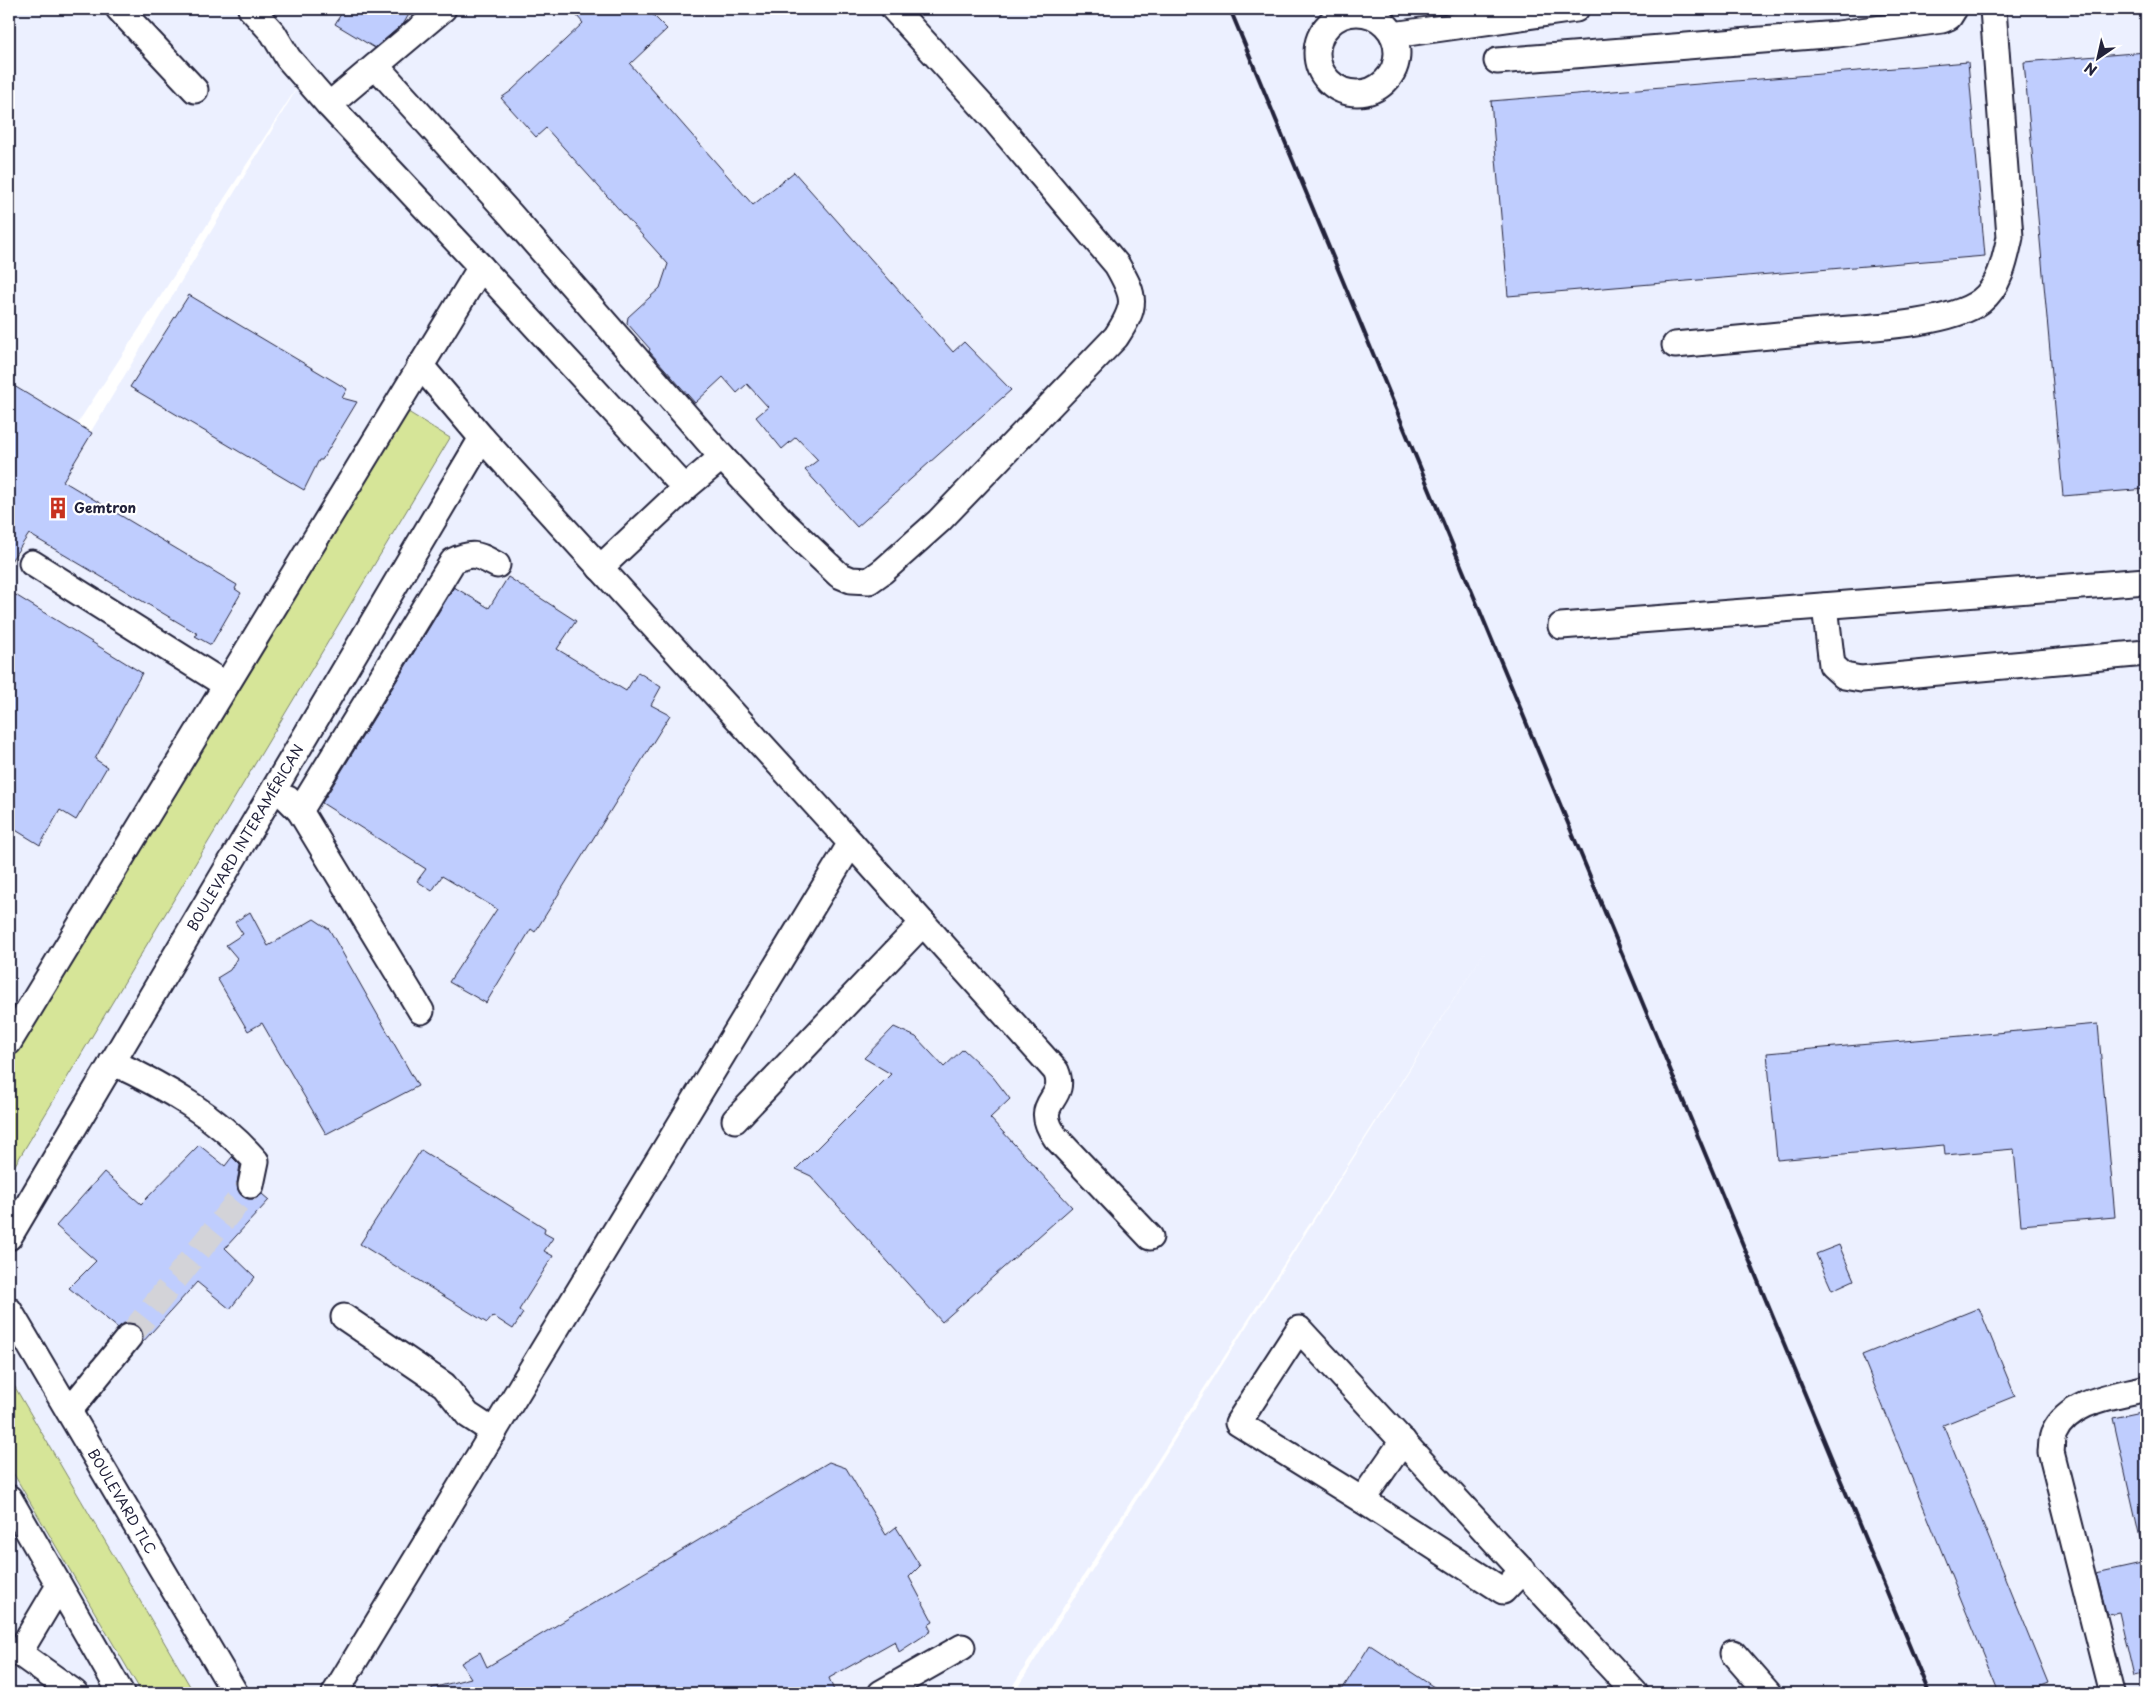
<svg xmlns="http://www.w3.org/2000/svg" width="2155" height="1702" font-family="'Playpen Sans',sans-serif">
  <rect width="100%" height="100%" fill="#fff"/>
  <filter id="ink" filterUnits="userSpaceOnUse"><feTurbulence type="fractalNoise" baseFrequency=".02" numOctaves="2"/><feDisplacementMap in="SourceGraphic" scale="10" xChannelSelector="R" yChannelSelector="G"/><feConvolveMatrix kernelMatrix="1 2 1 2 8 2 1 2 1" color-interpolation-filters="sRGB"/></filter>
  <g filter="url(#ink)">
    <polygon fill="#ecf0ff" points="9,9 2146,9 2146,1693 1014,1693 1490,943 1008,1693 9,1693 9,568 305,75 77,424 9,539"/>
    <g fill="#d6e598" stroke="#7c846a">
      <polygon points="405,410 450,438 9,1175 9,1063"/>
      <polygon points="9,1377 194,1693 142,1693 9,1466"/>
    </g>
    <g fill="#bfcdfe" stroke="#22223b">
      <polygon points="344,9 412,9 404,23 375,48 335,24"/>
      <polygon points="571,9 647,9 667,29 630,64 753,205 794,172 953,352 964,342 1011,390 857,527 805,470 818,460 796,437 782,449 756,417 768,407 747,384 737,393 723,377 695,403 649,351 650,349 627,323 628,317 660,288 668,264 546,128 536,137 501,98 511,91 583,23"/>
      <polygon points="2146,52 2146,489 2063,496 2024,62"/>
      <polygon points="1968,62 1985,256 1508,296 1491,101"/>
      <polygon points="189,295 347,389 342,398 357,402 322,460 319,460 304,490 130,387"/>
      <polygon points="9,383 92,433 63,481 237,585 235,589 241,593 211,645 195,636 198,634 29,534 9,564"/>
      <polygon points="508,577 576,621 557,649 626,691 638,672 661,687 651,705 670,715 535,932 531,929 486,1003 449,982 497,909 442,876 432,891 417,881 426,869 322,803 454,587 489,608"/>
      <polygon points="9,591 142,673 95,759 107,767 76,820 60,810 40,845 9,826"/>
      <polygon points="250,912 268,946 314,919 329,929 418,1086 326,1134 262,1023 248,1031 217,978 230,970 237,958 226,945 243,934 235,922"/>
      <polygon points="2098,1024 2115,1217 2021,1225 2014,1149 1945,1155 1944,1145 1777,1160 1767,1053"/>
      <polygon points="894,1027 916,1037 944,1067 963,1049 993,1077 1010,1099 990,1118 1072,1207 942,1322 811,1176 796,1169 891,1074 864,1058"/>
      <polygon points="199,1145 225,1166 232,1157 240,1165 237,1183 238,1190 242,1196 248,1199 255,1199 262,1194 269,1200 225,1248 255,1277 230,1309 197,1282 142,1343 143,1332 138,1326 132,1323 124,1323 118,1328 69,1288 96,1261 56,1226 104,1172 141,1204"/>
      <polygon points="421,1150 545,1228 544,1233 553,1238 544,1251 553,1256 519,1310 523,1313 513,1329 493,1316 487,1323 360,1244"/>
      <polygon points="1839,1245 1854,1280 1832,1290 1816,1254"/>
      <polygon points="1979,1308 2015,1396 1943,1425 2048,1684 2025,1693 1999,1693 1862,1355"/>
      <polygon points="2146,1411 2146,1538 2140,1539 2113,1418"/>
      <polygon points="829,1462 846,1468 886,1535 896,1527 920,1566 909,1577 933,1622 928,1625 931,1631 899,1652 895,1641 829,1678 835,1693 432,1693 432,1688 471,1678 461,1663 480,1652 487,1667"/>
      <polygon points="2146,1562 2146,1674 2134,1677 2119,1612 2107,1614 2096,1573"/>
      <polygon points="1370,1645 1443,1693 1340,1693"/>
    </g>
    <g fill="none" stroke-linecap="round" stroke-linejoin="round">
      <polyline stroke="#d3d3d8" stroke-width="25" stroke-dasharray="25 12" stroke-linecap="butt" points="129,1337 251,1185"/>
      <g stroke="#22223b" stroke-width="29">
        <g id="minor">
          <polyline points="119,9 195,90"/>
          <polyline points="251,9 273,33 288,58 329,105 481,267 685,488"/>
          <circle cx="1357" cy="53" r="40"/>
          <polyline points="1393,35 1576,9"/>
          <polyline points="1497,61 1838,34 1942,20 1949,17 1954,9"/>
          <polyline points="376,66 510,214 722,457"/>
          <polyline points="329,105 443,9"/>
          <path d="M1675 345C1724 340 1773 336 1822 331 1862 328 1950 325 1981 301 2000 286 2005 260 2010 237L1993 9"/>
          <polyline points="32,563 226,685"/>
          <path d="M600 568 685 488 722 457 784 523 839 575 851 580 869 581 883 571 939 521 1116 337C1137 305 1136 298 1117 265L993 118 894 9"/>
          <polyline points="1825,606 1832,665 1844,676 1861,679 2146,653"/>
          <polyline points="1561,626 2146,581"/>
          <polyline points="288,799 300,811 421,1011"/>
          <path d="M300 811 453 561C474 551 478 555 497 565"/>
          <path d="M851 843 1056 1071C1069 1102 1029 1100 1056 1138L1150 1237"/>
          <polyline points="9,1042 481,267"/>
          <path d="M112 1062C166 1087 217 1116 256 1161L251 1185"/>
          <polyline points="735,1120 923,923"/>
          <path id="s1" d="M9 1237 482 438"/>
          <path id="s2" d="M9 1310 235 1693"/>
          <polyline points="344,1317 444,1385 468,1415 494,1432"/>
          <polyline points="69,1411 129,1337"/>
          <polyline points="9,1498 121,1693"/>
          <polyline points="1362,1500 1403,1441"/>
          <polyline points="1523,1570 1503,1591 1362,1500 1238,1423 1299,1329 1635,1693"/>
          <polyline points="59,1586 19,1653 75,1693"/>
          <polyline points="1733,1653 1768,1693"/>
          <polyline points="335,1693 851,843 482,438 420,365"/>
          <polyline points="881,1693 962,1647"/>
          <path d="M2112 1693 2051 1452C2052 1446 2051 1438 2054 1433 2069 1400 2116 1396 2146 1388"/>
        </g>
      </g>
      <use href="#minor" stroke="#fff" stroke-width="25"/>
      <polyline stroke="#22223b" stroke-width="4" points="1230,9 1929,1693"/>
    </g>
  </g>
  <defs>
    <g id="building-bare" transform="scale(1.725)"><path d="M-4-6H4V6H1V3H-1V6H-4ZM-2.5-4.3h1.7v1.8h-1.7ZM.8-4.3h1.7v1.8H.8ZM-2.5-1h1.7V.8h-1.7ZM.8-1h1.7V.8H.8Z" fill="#c8321e" stroke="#fff" stroke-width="2.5" paint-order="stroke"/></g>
  </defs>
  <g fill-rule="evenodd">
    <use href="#building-bare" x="58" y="508"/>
  </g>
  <g text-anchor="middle" stroke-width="4.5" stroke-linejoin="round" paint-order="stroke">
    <g font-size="14" font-weight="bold" fill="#22223b" stroke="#fff" text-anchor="start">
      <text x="74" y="513">Gemtron</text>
    </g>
    <g font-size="14" fill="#22223b" stroke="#fff">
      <text dy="5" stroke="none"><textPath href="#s1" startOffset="464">BOULEVARD INTERAMÉRICAN</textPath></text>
      <text dy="5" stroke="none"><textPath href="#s2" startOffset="222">BOULEVARD TLC</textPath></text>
    </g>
  </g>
  <rect width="2155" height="1702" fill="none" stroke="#fff" stroke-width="30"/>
  <rect x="15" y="15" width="2125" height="1672" fill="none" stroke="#22223b" stroke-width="2" filter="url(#ink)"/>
  <g transform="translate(2098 58) rotate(214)" stroke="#ffffff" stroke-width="4" paint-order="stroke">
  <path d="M0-4L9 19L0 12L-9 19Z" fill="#22223b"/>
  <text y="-8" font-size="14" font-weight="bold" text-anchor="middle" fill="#22223b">N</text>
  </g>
</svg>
